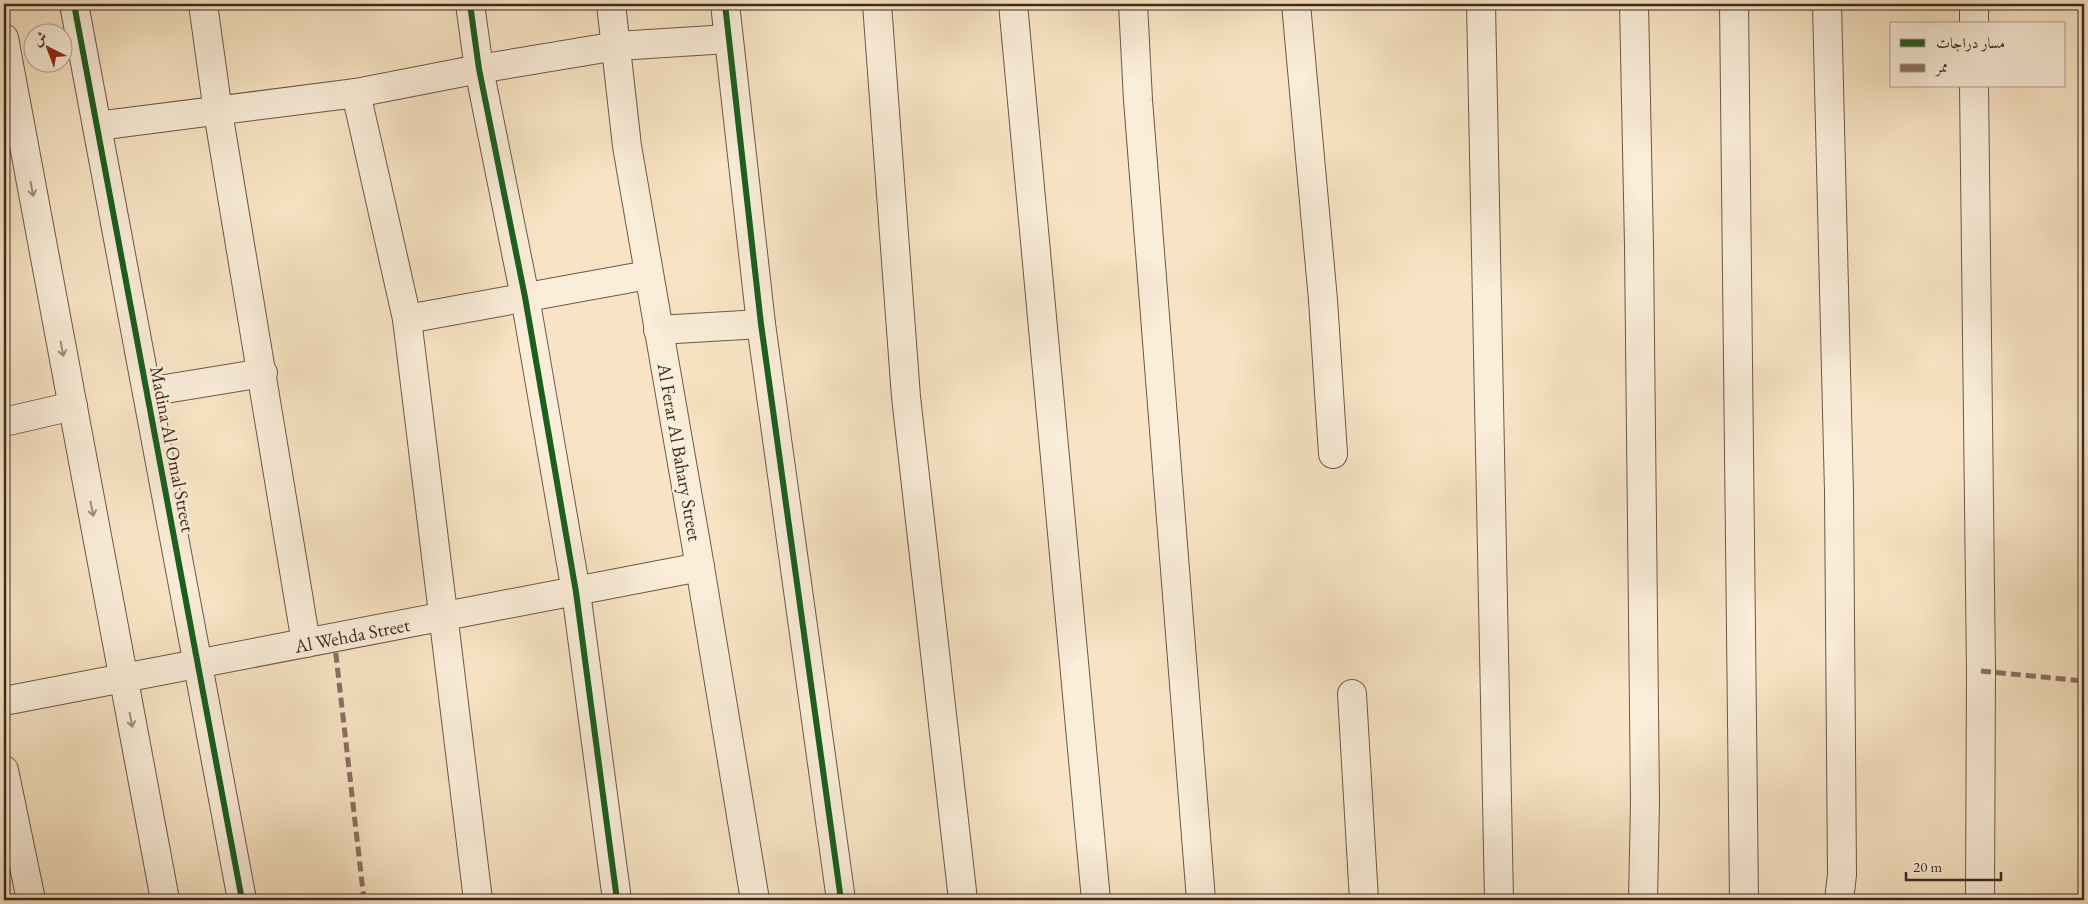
<svg xmlns="http://www.w3.org/2000/svg" width="2088" height="904" font-family="'EB Garamond',Amiri,serif">
  <rect width="100%" height="100%" fill="#f8e4c4"/>
  <filter id="stains"><feTurbulence type="fractalNoise" baseFrequency=".004" numOctaves="4"/><feColorMatrix values="0 0 0 0 .2 0 0 0 0 .09 0 0 0 0 .02 0 0 0 .5 -.17"/></filter>
  <radialGradient id="worn" r=".72"><stop offset=".6" stop-color="#630" stop-opacity="0"/><stop offset="1" stop-color="#630" stop-opacity=".3"/></radialGradient>
  <g fill="none" stroke-linecap="round" stroke-linejoin="round">
    <g stroke="#6c584a" stroke-width="30">
      <g id="minor">
        <polyline points="74,4 242,900"/>
        <polyline points="203,4 218,112 306,643"/>
        <polyline points="470,4 479,69 525,297 576,592 617,900"/>
        <polyline points="611,4 627,146 700,567 755,900"/>
        <polyline points="725,4 761,324 841,900"/>
        <polyline points="877,4 906,397 963,900"/>
        <polyline points="1013,4 1096,900"/>
        <polyline points="1133,4 1138,100 1201,900"/>
        <polyline points="1296,4 1323,300 1333,454"/>
        <polyline points="1481,4 1499,900"/>
        <polyline points="1634,4 1639,246 1645,802 1643,900"/>
        <polyline points="1734,4 1744,900"/>
        <polyline points="1827,4 1839,492 1842,875 1839,900"/>
        <polyline points="1974,4 1974,24"/>
        <polyline points="4,38 165,900"/>
        <polyline points="1974,86 1981,671 1980,900"/>
        <polyline points="356,93 407,319 478,900"/>
        <polyline points="97,126 356,93 479,69 617,46 728,39"/>
        <polyline points="407,319 648,275"/>
        <polyline points="658,330 761,324"/>
        <polyline points="147,392 263,373"/>
        <polyline points="4,422 73,406"/>
        <polyline points="1352,694 1364,900"/>
        <polyline points="4,701 700,567"/>
        <polyline points="4,770 31,900"/>
      </g>
    </g>
    <use href="#minor" stroke="#faedd9" stroke-width="28"/>
    <g stroke="#8d6e63" stroke-width="5" stroke-dasharray="10 5" stroke-linecap="butt">
      <polyline points="334,638 364,900"/>
      <polyline points="1981,671 2084,681"/>
    </g>
    <g stroke="#faedd9" stroke-width="9">
      <g id="cycleway">
        <polyline points="74,4 242,900"/>
        <polyline points="470,4 479,69 525,297 576,592 617,900"/>
        <polyline points="725,4 761,324 841,900"/>
      </g>
    </g>
    <use href="#cycleway" stroke="#1b5e20" stroke-width="6"/>
  </g>
  <defs><path id="oneway-shaft" d="M-6 0H5M1.5-3L5.5 0L1.5 3" fill="none" stroke-width="1.6" stroke-linecap="round" stroke-linejoin="round" transform="scale(1.25)"/></defs>
  <g stroke="#9c8c7d">
    <use href="#oneway-shaft" transform="translate(32 189) rotate(79)"/>
    <use href="#oneway-shaft" transform="translate(62 349) rotate(79)"/>
    <use href="#oneway-shaft" transform="translate(92 509) rotate(79)"/>
    <use href="#oneway-shaft" transform="translate(131 720) rotate(79)"/>
  </g>
  <g text-anchor="middle" stroke-width="5" stroke-linejoin="round" paint-order="stroke">
    <g font-size="19" fill="#3d2a21" stroke="#faedd9">
      <text transform="translate(173 449) rotate(79)" y="7">Madina Al Omal Street</text>
      <text transform="translate(680 452) rotate(80)" y="7">Al Ferar Al Bahary Street</text>
      <text transform="translate(352 635) rotate(-11)" y="7">Al Wehda Street</text>
    </g>
  </g>
  <rect width="2088" height="904" fill="none" stroke="#f8e4c4" stroke-width="20"/>
  <rect x="5" y="5" width="2078" height="894" fill="none" stroke="#3d2a21" stroke-width="2.5"/>
  <rect x="10" y="10" width="2068" height="884" fill="none" stroke="#3d2a21"/>
  <rect x="1890" y="22" width="175" height="65" fill="#faedd9" stroke="#ae9f8f"/>
  <rect x="1900" y="39" width="25" height="8" fill="#1b5e20" stroke="#ae9f8f"/>
  <text x="1936" y="48" font-size="15" fill="#3d2a21">مسار دراجات</text>
  <rect x="1900" y="64" width="25" height="8" fill="#8d6e63" stroke="#ae9f8f"/>
  <text x="1936" y="72" font-size="15" fill="#3d2a21">ممر</text>
  <g transform="translate(48 48) rotate(318)"><circle r="24" fill="#faedd9" stroke="#ae9f8f"/>
  <path d="M0-4L9 19L0 12L-9 19Z" fill="#8f2418"/>
  <text y="-8" font-size="14" font-weight="bold" text-anchor="middle" fill="#3d2a21">ش</text>
  </g>
  <path d="M1906 872v8h95v-8" fill="none" stroke="#3d2a21" stroke-width="2.5"/>
  <text x="1913" y="872" font-size="15" fill="#3d2a21" stroke="#faedd9" stroke-width="4" paint-order="stroke">20 m</text>
  <rect width="100%" height="100%" filter="url(#stains)"/>
  <rect width="100%" height="100%" fill="url(#worn)"/>
</svg>
